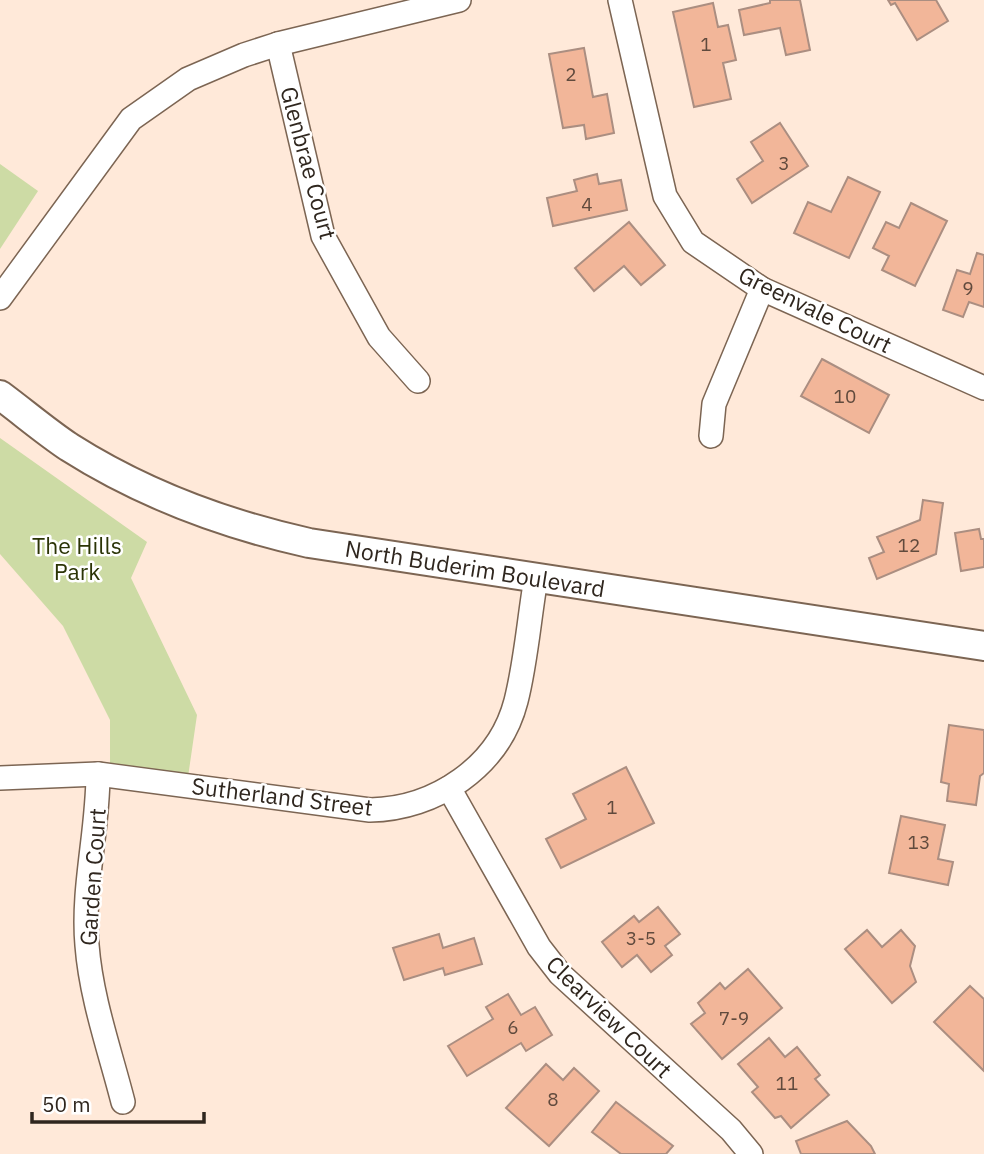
<svg xmlns="http://www.w3.org/2000/svg" width="984" height="1154" font-family="'IBM Plex Sans',sans-serif">
  <rect width="100%" height="100%" fill="#ffe9d9"/>
  <g fill="#cddba5">
    <polygon points="0,164 38,191 0,249"/>
    <polygon points="0,438 147,542 131,578 197,715 188,777 110,764 110,720 63,626 0,554"/>
  </g>
  <g fill="#f2b699" stroke="#ab8e81" stroke-width="2">
    <polygon points="770,0 800,0 810,50 786,55 780,28 744,35 739,10 770,3"/>
    <polygon points="888,0 936,0 948,21 917,40 895,3 891,5"/>
    <polygon points="713,3 718,27 728,25 736,60 723,63 731,99 694,107 673,12"/>
    <polygon points="584,48 593,97 607,94 614,133 586,139 584,125 563,128 549,54"/>
    <polygon points="780,123 808,166 752,203 737,179 763,161 751,142"/>
    <polygon points="597,174 599,184 621,180 627,210 553,226 547,198 577,191 574,180"/>
    <polygon points="848,177 880,192 849,258 794,233 808,202 831,212"/>
    <polygon points="911,203 947,221 915,286 882,270 889,256 873,248 886,222 899,228"/>
    <polygon points="629,222 665,265 641,285 624,266 594,291 575,268"/>
    <polygon points="977,253 984,255 984,307 969,302 963,317 943,310 957,270 970,274"/>
    <polygon points="822,359 889,395 869,433 801,396"/>
    <polygon points="923,500 943,503 936,554 877,579 869,558 884,552 877,537 920,520"/>
    <polygon points="979,529 981,539 984,539 984,567 961,571 955,533"/>
    <polygon points="949,725 984,730 984,773 980,776 976,805 947,801 949,784 941,782"/>
    <polygon points="626,767 654,823 561,868 546,839 586,819 573,794"/>
    <polygon points="901,816 945,825 938,859 953,862 948,885 889,873"/>
    <polygon points="658,907 680,934 665,946 672,955 651,972 637,955 622,967 602,942 634,916 639,922"/>
    <polygon points="867,930 882,947 901,930 915,946 910,966 916,982 892,1003 845,949"/>
    <polygon points="439,934 443,948 474,938 482,964 445,975 443,968 404,980 393,948"/>
    <polygon points="748,969 782,1008 722,1059 691,1024 705,1013 698,1003 720,983 725,989"/>
    <polygon points="970,986 984,999 984,1071 934,1022"/>
    <polygon points="508,994 521,1015 535,1007 552,1035 526,1051 521,1043 467,1076 448,1046 493,1019 486,1007"/>
    <polygon points="769,1038 785,1057 797,1047 820,1075 815,1079 829,1095 791,1128 781,1116 775,1118 752,1092 758,1087 738,1064"/>
    <polygon points="546,1064 563,1080 574,1068 599,1091 549,1146 506,1108"/>
    <polygon points="616,1102 673,1146 666,1154 621,1154 592,1132"/>
    <polygon points="847,1121 871,1146 875,1154 801,1154 796,1141"/>
  </g>
  <g fill="none" stroke-linecap="round" stroke-linejoin="round">
    <g stroke="#7c6553" stroke-width="26">
      <g id="minor">
        <polyline points="620,0 665,196 693,242 762,289 984,388"/>
        <polyline points="278,44 323,236 379,337 418,381"/>
        <polyline points="0,298 131,119 188,79 244,55 278,44 459,0"/>
        <polyline points="711,436 714,404 762,289"/>
        <path d="M98 774C98 831 82 889 87 945 91 998 110 1051 123 1102"/>
        <path d="M0 778 98 774 370 810C435 809 499 767 516 701 526 662 529 619 536 578"/>
        <polyline points="449,788 539,947 560,974 731,1130 751,1154"/>
      </g>
    </g>
    <g stroke="#7c6553" stroke-width="32">
      <path id="tertiary" d="M0 395C23 412 45 431 69 447 143 494 224 524 309 543L984 646"/>
    </g>
    <use href="#minor" stroke="#fff" stroke-width="23"/>
    <use href="#tertiary" stroke="#fff" stroke-width="28"/>
  </g>
  <g text-anchor="middle" stroke-width="5" stroke-linejoin="round" paint-order="stroke">
    <g font-size="19" fill="#604a3d">
      <text x="706" y="51">1</text>
      <text x="571" y="81">2</text>
      <text x="784" y="170">3</text>
      <text x="587" y="211">4</text>
      <text x="968" y="295">9</text>
      <text x="845" y="403">10</text>
      <text x="909" y="552">12</text>
      <text x="612" y="814">1</text>
      <text x="919" y="849">13</text>
      <text x="641" y="945">3-5</text>
      <text x="734" y="1025">7-9</text>
      <text x="513" y="1034">6</text>
      <text x="787" y="1090">11</text>
      <text x="553" y="1106">8</text>
    </g>
    <g font-size="23" fill="#2f261e" stroke="#fff">
      <text transform="translate(308 163) rotate(75)" y="8">Glenbrae Court</text>
      <text transform="translate(815 310) rotate(26)" y="8">Greenvale Court</text>
      <text transform="translate(475 569) rotate(9)" y="8">North Buderim Boulevard</text>
      <text transform="translate(282 797) rotate(7)" y="8">Sutherland Street</text>
      <text transform="translate(93 877) rotate(-86)" y="8">Garden Court</text>
      <text transform="translate(609 1017) rotate(44)" y="8">Clearview Court</text>
    </g>
    <g font-size="23" fill="#2b3406" stroke="#fff">
      <text x="77" y="554">The Hills<tspan x="77" dy="26">Park</tspan></text>
    </g>
  </g>
  <path d="M32 1112v10h172v-10" fill="none" stroke="#2f261e" stroke-width="3.5"/>
  <text x="42" y="1112" font-size="21" fill="#2f261e" stroke="#ffffff" stroke-width="5" paint-order="stroke">50 m</text>
</svg>
